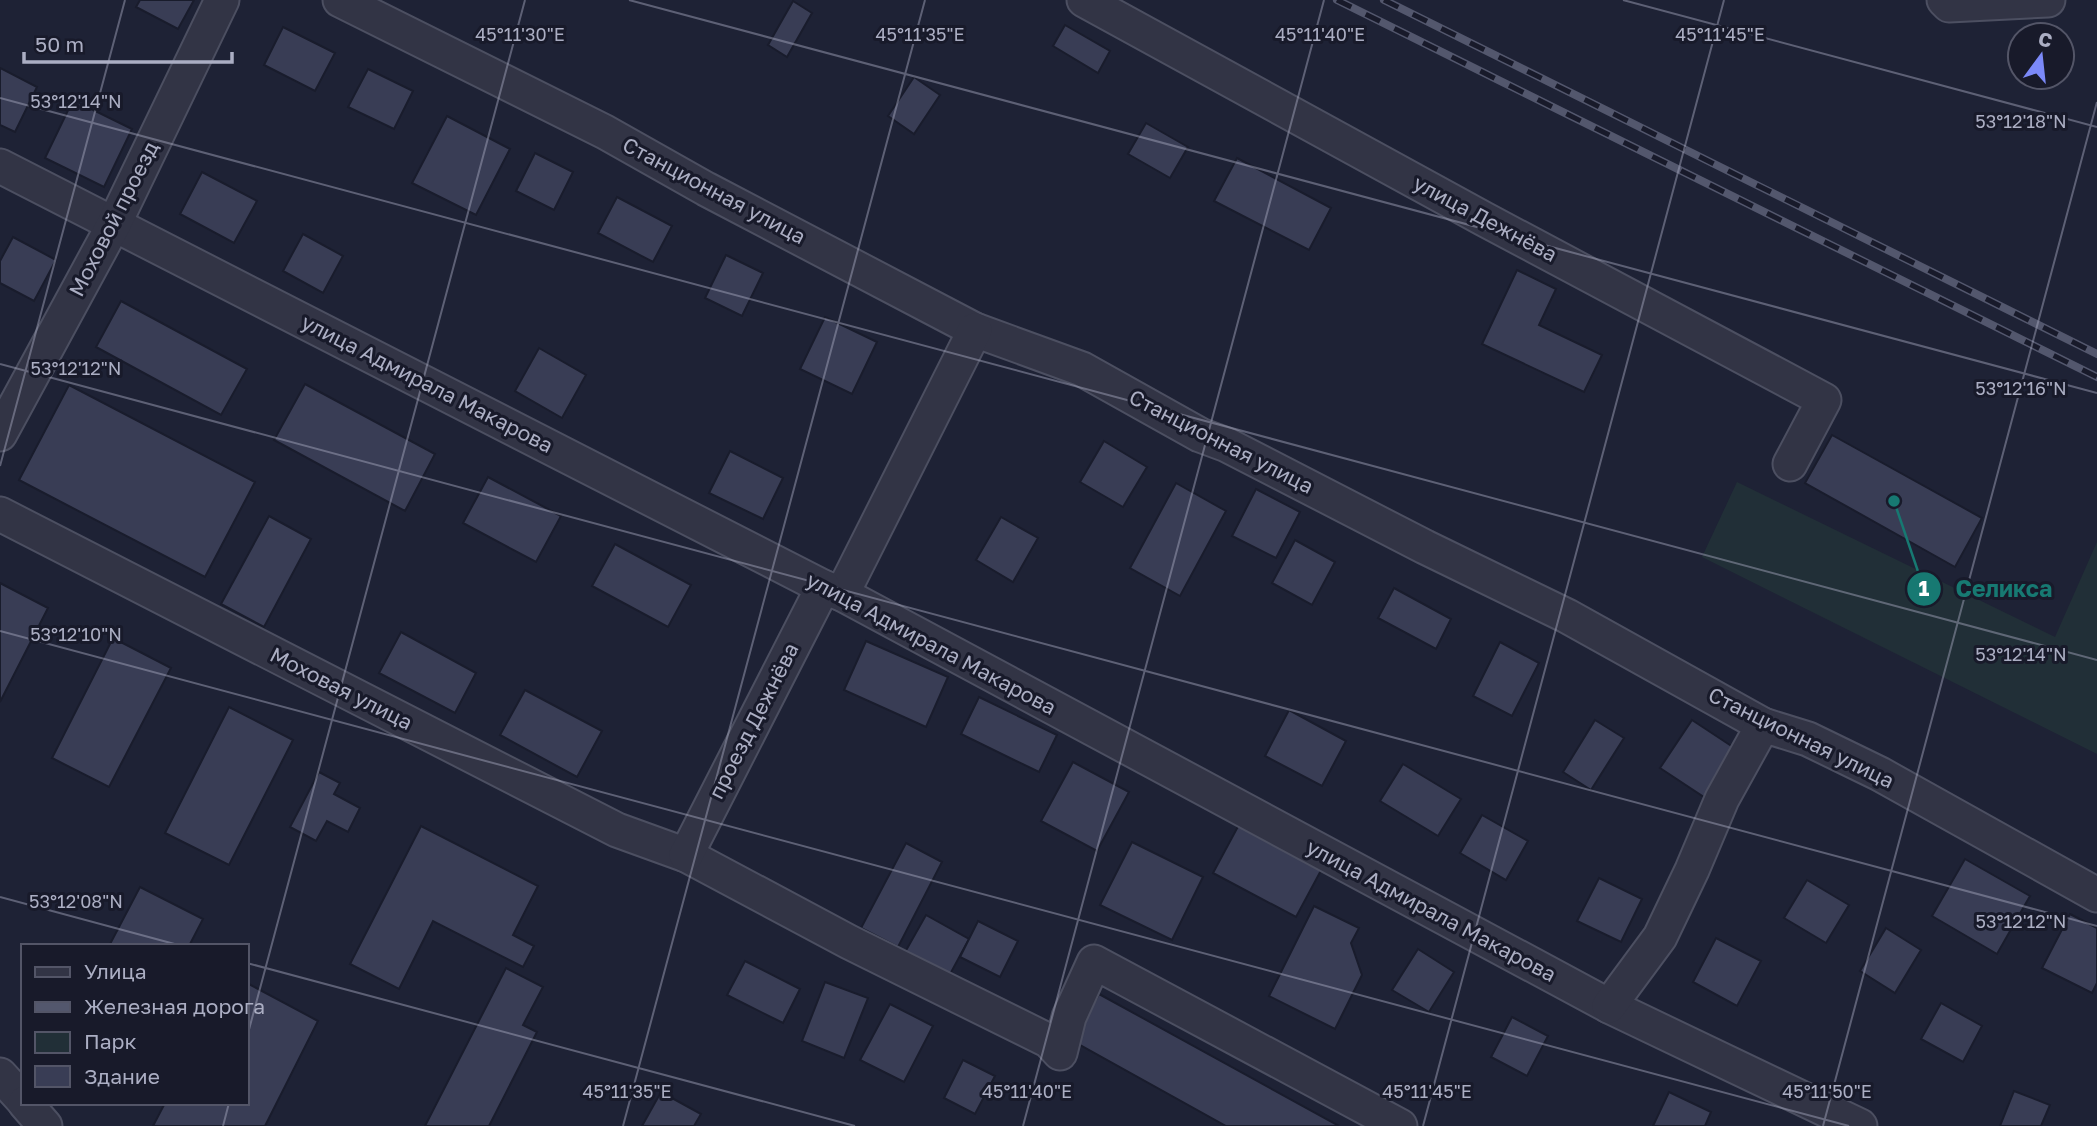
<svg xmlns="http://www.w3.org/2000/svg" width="2097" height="1126" font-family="'Golos Text',sans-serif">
  <rect width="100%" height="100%" fill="#1e2235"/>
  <polygon fill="#212f37" points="1737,482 2055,637 2097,542 2097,754 1702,557"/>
  <g fill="#393d55" stroke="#191c2c" stroke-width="2">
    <polygon points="140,0 194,0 178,29 136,7"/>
    <polygon points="793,1 812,13 787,57 768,45"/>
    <polygon points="1065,25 1110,51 1098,73 1053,46"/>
    <polygon points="283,27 335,53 315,91 264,65"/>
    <polygon points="0,68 37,87 15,132 0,125"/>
    <polygon points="368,69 413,91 394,129 348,107"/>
    <polygon points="914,77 940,95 914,134 888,116"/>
    <polygon points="73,100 132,129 104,187 45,158"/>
    <polygon points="447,116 510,149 476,215 412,183"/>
    <polygon points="1146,123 1188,147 1170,178 1128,154"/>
    <polygon points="535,153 573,172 554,210 516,191"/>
    <polygon points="1237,158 1331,208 1309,250 1214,201"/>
    <polygon points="202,172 257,201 234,243 180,214"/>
    <polygon points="617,197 672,226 653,262 598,233"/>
    <polygon points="303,234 343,256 323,293 283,271"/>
    <polygon points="13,237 56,260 34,301 0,283 0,261"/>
    <polygon points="726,255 763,273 742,316 705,298"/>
    <polygon points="1517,270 1556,289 1539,325 1602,355 1584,392 1482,344"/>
    <polygon points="121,301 247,369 221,415 96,347"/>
    <polygon points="825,317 877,342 852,394 800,369"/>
    <polygon points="539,348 586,375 562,418 515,391"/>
    <polygon points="305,384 435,454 405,511 274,440"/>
    <polygon points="69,385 255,482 205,577 19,480"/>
    <polygon points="1832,435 1982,518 1955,567 1805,483"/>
    <polygon points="1104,441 1147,467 1123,507 1080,482"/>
    <polygon points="730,451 783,478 763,519 709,493"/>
    <polygon points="488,477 561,516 536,562 463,523"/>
    <polygon points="1176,483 1226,511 1180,596 1130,568"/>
    <polygon points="1256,489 1300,512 1276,558 1232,536"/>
    <polygon points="269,516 311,539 264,627 221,604"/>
    <polygon points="1001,517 1038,538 1013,582 976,560"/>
    <polygon points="1295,540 1335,562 1312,605 1272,583"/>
    <polygon points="615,544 691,585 668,627 592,586"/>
    <polygon points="0,583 48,608 0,702"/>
    <polygon points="1394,588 1451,619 1436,649 1378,618"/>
    <polygon points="401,632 476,673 455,713 379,673"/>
    <polygon points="113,638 171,668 109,787 52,758"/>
    <polygon points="866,641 948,677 926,727 844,690"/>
    <polygon points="1500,642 1539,663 1512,716 1473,696"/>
    <polygon points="525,690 602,731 577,777 500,735"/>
    <polygon points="979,697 1057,735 1039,772 961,734"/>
    <polygon points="229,707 293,740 229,865 165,833"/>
    <polygon points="1289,710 1346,741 1322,786 1265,756"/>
    <polygon points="1595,720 1624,738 1591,790 1563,772"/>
    <polygon points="1692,720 1742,753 1710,801 1660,768"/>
    <polygon points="1073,762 1129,792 1097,851 1041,821"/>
    <polygon points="1403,764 1461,799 1438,836 1380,801"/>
    <polygon points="319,772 340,783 334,794 360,808 348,832 327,821 316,841 290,827"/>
    <polygon points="1482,815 1528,841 1506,880 1460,853"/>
    <polygon points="1242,819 1325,863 1296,917 1213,873"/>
    <polygon points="421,826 538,886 513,935 534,946 523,967 433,921 399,989 350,964"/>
    <polygon points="1132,842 1203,877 1172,940 1100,905"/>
    <polygon points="906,843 942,862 898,947 861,928"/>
    <polygon points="1965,859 2030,896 1997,954 1932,916"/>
    <polygon points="1599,878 1642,899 1621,942 1577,921"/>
    <polygon points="1807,880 1849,905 1826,943 1784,918"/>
    <polygon points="140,887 203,919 189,946 109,946"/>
    <polygon points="1314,906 1359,928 1351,943 1362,975 1335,1029 1269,996"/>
    <polygon points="2070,914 2097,928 2097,983 2092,993 2042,968"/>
    <polygon points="926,915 969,939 948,978 904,954"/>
    <polygon points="978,921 1018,941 1000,977 960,957"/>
    <polygon points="1886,928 1921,950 1895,993 1860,971"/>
    <polygon points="1716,938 1761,961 1737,1006 1693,982"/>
    <polygon points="1418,949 1454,972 1429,1012 1392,990"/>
    <polygon points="745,961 800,989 783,1023 727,995"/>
    <polygon points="506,968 543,987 523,1025 537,1032 489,1126 425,1126"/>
    <polygon points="825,982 868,998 844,1058 802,1041"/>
    <polygon points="247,983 318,1021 265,1126 153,1126 165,1103 247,1103"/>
    <polygon points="1099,994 1339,1126 1226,1126 1073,1041"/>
    <polygon points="1941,1003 1982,1026 1963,1062 1921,1039"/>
    <polygon points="890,1004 933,1026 904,1082 860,1060"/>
    <polygon points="1512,1017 1548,1036 1527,1076 1491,1057"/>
    <polygon points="963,1060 995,1076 975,1114 944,1098"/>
    <polygon points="2014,1091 2050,1105 2041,1126 2000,1126"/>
    <polygon points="661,1092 701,1114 694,1126 642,1126"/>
    <polygon points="1669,1092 1711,1112 1705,1126 1653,1126"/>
  </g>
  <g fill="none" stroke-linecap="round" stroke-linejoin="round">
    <g stroke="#4c4f61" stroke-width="37">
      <g id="minor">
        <polyline points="340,0 605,132 706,189 975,330 1082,369 1200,435 1227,445 1425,547 1567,616 1763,725 1808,739 1880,774 2097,895"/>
        <polyline points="1084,0 1484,219 1824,400 1790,464"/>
        <polyline points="1944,0 1949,5 2048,0"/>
        <polyline points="0,166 823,587 842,594 1609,1006 1860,1126"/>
        <polyline points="0,434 114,224 222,0"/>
        <polyline points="0,514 617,830 686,855 849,942 1049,1041 1060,1053 1069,1017 1094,962 1400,1126"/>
        <polyline points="842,594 975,330"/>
        <polyline points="686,855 823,587"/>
        <polyline points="1609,1006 1660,937 1692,870 1722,799 1763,725"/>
        <polyline points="0,1075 23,1100"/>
        <polyline points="25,1103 45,1126"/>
      </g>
    </g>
    <use href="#minor" stroke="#323445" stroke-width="33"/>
    <g stroke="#53576d" stroke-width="8">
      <g id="rail">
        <polyline points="1337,0 2097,377"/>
        <polyline points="1384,0 2097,354"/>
      </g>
    </g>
    <use href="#rail" stroke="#181a2a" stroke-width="5" stroke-dasharray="16" stroke-linecap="butt"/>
  </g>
  <path fill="none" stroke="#abaec3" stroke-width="2" stroke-opacity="0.45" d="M629 0 2097 393M1623 0 2097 127M0 98 2097 660M0 364 2097 926M0 466 125 0M0 631 1849 1126M0 897 182 946M247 963 855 1126M247 1037 525 0M223 1126 229 1103M623 1126 925 0M1023 1126 1324 0M1423 1126 1724 0M1823 1126 2097 102"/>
  <g text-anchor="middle" stroke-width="6" stroke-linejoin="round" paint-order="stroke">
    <g font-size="21" fill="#abaec3" stroke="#181a2a">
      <text transform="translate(714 191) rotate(28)" y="7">Станционная улица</text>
      <text transform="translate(114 219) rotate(-63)" y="7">Моховой проезд</text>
      <text transform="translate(1485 219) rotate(28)" y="7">улица Дежнёва</text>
      <text transform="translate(427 384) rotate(27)" y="7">улица Адмирала Макарова</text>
      <text transform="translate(1221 442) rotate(27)" y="7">Станционная улица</text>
      <text transform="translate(931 644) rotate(28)" y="7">улица Адмирала Макарова</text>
      <text transform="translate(341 689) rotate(27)" y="7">Моховая улица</text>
      <text transform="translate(754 721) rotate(-63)" y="7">проезд Дежнёва</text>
      <text transform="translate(1801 738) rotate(26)" y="7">Станционная улица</text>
      <text transform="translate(1431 911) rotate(28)" y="7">улица Адмирала Макарова</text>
    </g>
  </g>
  <g font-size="18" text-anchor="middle" fill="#abaec3" stroke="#181a2a" stroke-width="6" stroke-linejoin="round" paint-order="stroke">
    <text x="520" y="41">45°11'30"E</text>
    <text x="920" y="41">45°11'35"E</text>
    <text x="1320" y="41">45°11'40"E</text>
    <text x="1720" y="41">45°11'45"E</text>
    <text x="76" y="108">53°12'14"N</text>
    <text x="2021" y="128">53°12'18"N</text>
    <text x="76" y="375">53°12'12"N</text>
    <text x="2021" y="395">53°12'16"N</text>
    <text x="76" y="641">53°12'10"N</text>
    <text x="2021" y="661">53°12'14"N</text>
    <text x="76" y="908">53°12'08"N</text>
    <text x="2021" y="928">53°12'12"N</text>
    <text x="627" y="1098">45°11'35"E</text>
    <text x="1027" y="1098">45°11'40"E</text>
    <text x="1427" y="1098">45°11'45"E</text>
    <text x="1827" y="1098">45°11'50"E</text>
  </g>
  <path fill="none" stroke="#177972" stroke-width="2.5" d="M1894 501L1924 589"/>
  <g fill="#177972" stroke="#181a2a" stroke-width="2.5">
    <circle cx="1894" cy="501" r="7"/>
    <circle cx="1924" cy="589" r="18"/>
  </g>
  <g font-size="21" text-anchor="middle" font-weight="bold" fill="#fff">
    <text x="1924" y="596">1</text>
  </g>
  <g font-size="23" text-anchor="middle" font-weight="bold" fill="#177972" stroke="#181a2a" stroke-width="6" stroke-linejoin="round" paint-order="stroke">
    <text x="2004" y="597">Селикса</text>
  </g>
  <rect x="21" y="944" width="228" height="161" fill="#181a2a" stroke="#535567" stroke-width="2"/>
  <rect x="35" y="967" width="35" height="10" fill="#323445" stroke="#535567" stroke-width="2"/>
  <text x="84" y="979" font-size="21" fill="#abaec3">Улица</text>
  <rect x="35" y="1002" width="35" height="10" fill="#53576d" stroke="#535567" stroke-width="2"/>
  <text x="84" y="1014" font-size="21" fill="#abaec3">Железная дорога</text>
  <rect x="35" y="1032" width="35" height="21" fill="#212f37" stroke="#535567" stroke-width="2"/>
  <text x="84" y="1049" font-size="21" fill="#abaec3">Парк</text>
  <rect x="35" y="1066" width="35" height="21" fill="#393d55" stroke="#535567" stroke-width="2"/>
  <text x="84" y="1084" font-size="21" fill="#abaec3">Здание</text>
  <g transform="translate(2041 56) rotate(15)"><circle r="33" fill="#181a2a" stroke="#535567" stroke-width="2"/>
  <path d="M0-5L12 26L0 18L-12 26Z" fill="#7b89f8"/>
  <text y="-10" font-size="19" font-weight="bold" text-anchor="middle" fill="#abaec3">С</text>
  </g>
  <path d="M24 52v10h208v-10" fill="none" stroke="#abaec3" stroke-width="3.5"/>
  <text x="35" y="52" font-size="21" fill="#abaec3" stroke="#181a2a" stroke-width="5" paint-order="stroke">50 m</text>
</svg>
